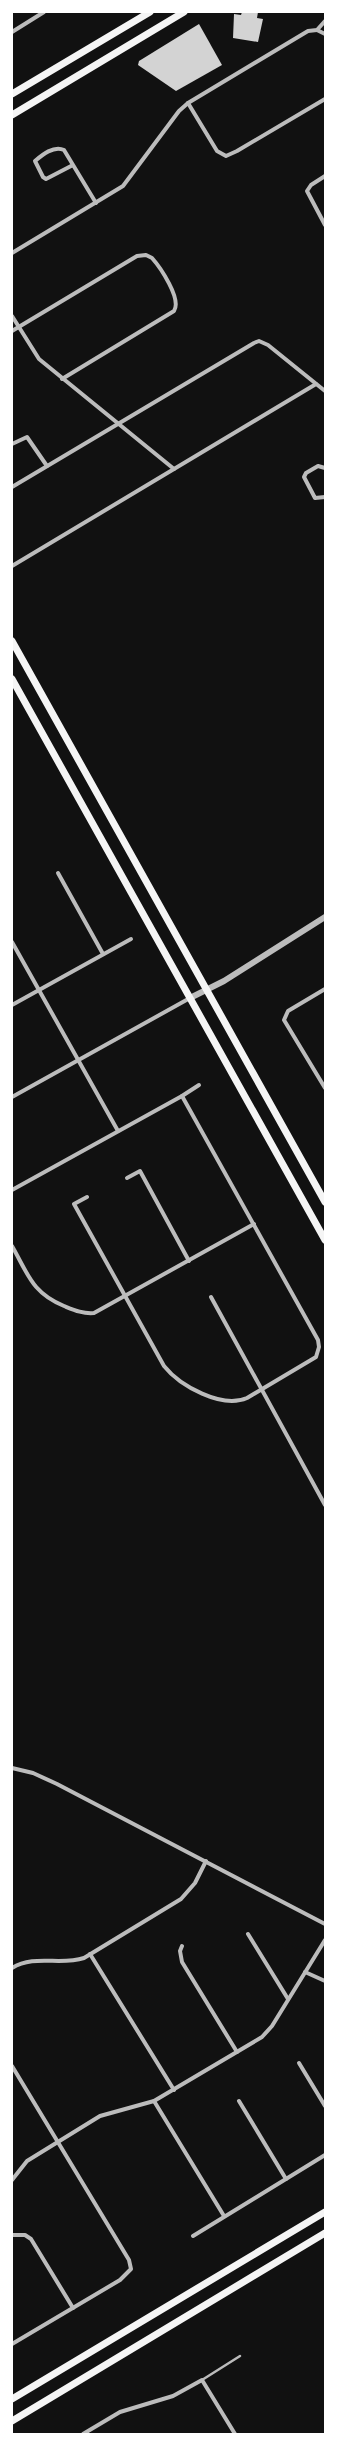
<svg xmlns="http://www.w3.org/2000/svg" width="337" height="2446" font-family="Figtree,sans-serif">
  <rect width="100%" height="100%" fill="#111"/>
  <g fill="#d3d3d3">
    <polygon points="242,12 258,12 257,18 263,19 258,42 233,38 234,14 241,15"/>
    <polygon points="199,24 222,65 176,91 138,65 139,61"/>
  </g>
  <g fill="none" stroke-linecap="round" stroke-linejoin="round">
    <polyline stroke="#bcbcbc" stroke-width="2.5" points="202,2380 240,2356"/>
    <g stroke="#bcbcbc" stroke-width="4">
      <polyline points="317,30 325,34"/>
      <polyline points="12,32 44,12"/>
      <polyline points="188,103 217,151 226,156 237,151 325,99"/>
      <path d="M73 165 46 179 43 177 35 161C42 155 54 145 64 150L96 203"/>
      <polyline points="325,176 311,185 307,191 325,225"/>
      <polyline points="12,253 123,186 179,111 188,103 308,31 317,30 325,21"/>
      <polyline points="12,316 39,359 174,469"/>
      <path d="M12 331 137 256 146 255 152 258C160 267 182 299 174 311L62 379"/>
      <polyline points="12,444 27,437 47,466"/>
      <polyline points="325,468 318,466 306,473 304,477 315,498 325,497"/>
      <polyline points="12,487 254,343 259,341 268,345 325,391"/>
      <polyline points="12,566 316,384"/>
      <polyline points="58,873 103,954"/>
      <polyline points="12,942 118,1131"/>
      <polyline points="325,989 288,1011 284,1020 325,1088"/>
      <polyline points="12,1005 131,939"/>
      <polyline points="182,1096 199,1085"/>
      <polyline points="12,1097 190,998"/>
      <polyline points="127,1178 140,1171 189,1261"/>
      <path d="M12 1190 182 1096 318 1340 319 1347 316 1357 247 1398C222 1409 180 1386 164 1366L74 1204 87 1197"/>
      <path d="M12 1246C28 1274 32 1293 64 1306 74 1310 83 1314 94 1313L254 1224"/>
      <polyline points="211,1297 325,1505"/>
      <polyline points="12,1768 33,1773 57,1784 325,1924"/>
      <polyline points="248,1934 288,1999"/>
      <polyline points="182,1946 180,1951 182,1962 237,2052"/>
      <polyline points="90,1954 174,2090"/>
      <path d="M12 1968C35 1954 60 1966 84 1958L181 1899 195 1883 206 1861"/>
      <polyline points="305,1972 325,1981"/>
      <polyline points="299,2063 325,2106"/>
      <polyline points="12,2066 129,2260 131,2269 120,2280 12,2344"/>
      <polyline points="154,2101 224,2216"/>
      <polyline points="239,2101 286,2179"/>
      <polyline points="12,2180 27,2161 100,2116 154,2101 262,2037 272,2026 325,1940"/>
      <polyline points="12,2235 25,2235 31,2239 73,2308"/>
      <polyline points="193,2236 325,2155"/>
      <polyline points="83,2434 120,2412 173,2396 202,2380 235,2434"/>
    </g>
    <polyline stroke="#bcbcbc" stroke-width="6" points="190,998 224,981 325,917"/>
    <g stroke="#f5f5f5" stroke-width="7">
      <polyline points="12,641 325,1202"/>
      <polyline points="12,679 325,1240"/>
      <polyline points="12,2399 325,2212"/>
      <polyline points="12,2421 325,2233"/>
    </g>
    <g stroke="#f5f5f5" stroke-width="7">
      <polyline points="12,94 150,12"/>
      <polyline points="12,115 184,12"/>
    </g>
  </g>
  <rect width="337" height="2446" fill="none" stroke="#ffffff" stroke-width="26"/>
</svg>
